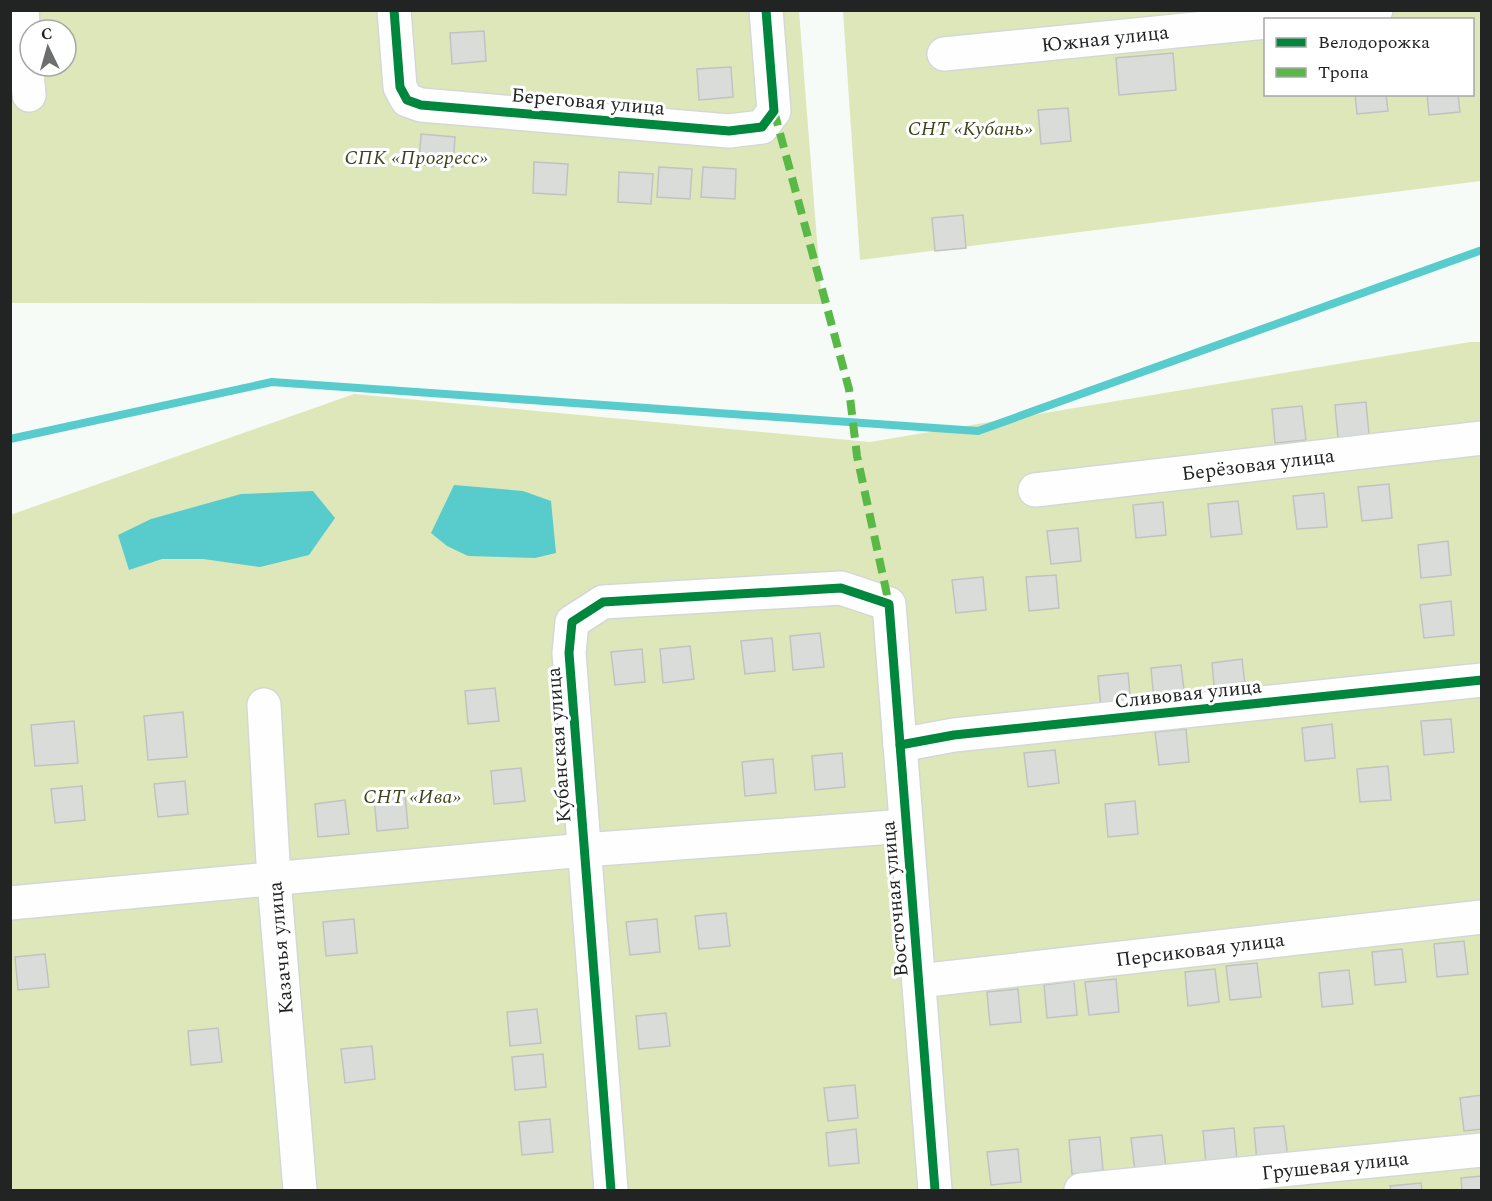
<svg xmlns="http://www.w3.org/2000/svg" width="1492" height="1201" font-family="Spectral,serif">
  <rect width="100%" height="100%" fill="#f6fbf8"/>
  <g fill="#dee7b9" fill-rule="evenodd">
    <path d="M11 11H799L822 304 11 303ZM30 30H66V66H30Z"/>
    <path d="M843 11H1481V181L860 260ZM1266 20H1472V94H1266Z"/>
    <polygon points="1470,342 1481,342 1481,1190 11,1190 10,515 354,394 870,442"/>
  </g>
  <g fill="#58cccc">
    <polygon points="454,485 523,491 551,501 556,553 535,558 468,556 447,546 431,533"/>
    <polygon points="313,491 335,518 309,555 260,567 203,559 162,559 129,570 118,535 151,519 241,494"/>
  </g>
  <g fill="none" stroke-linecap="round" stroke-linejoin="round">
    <polyline stroke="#58cccc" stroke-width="8" points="10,439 272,382 978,431 1482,250"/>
  </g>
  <g fill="#d9dcd9" stroke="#c0c3c0" stroke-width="1.5">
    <polygon points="484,31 486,61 452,64 450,33"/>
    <polygon points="1173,53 1176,90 1119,95 1116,58"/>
    <polygon points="731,67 733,97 699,100 697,69"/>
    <polygon points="1355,94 1386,94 1388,111 1357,114"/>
    <polygon points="1427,94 1458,94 1460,112 1429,115"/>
    <polygon points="1068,108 1071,141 1041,144 1038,110"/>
    <polygon points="421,134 455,137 453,167 419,165"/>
    <polygon points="534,162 568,164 566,195 533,193"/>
    <polygon points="659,167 692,169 690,199 657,197"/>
    <polygon points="703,167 736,169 735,199 701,197"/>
    <polygon points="619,172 653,174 651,204 618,202"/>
    <polygon points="963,215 966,248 935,251 932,218"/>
    <polygon points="1366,402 1369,435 1338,438 1335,405"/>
    <polygon points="1302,406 1306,440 1275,443 1272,409"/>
    <polygon points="1389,484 1392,518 1362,521 1358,487"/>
    <polygon points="1324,493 1327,527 1297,529 1293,496"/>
    <polygon points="1238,501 1242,534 1211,537 1208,504"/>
    <polygon points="1163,502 1166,535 1136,538 1133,505"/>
    <polygon points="1078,528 1081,561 1051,564 1047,531"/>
    <polygon points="1448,541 1451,575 1421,578 1418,545"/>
    <polygon points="1056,575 1059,608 1029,611 1026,577"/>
    <polygon points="983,577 986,610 956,613 952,580"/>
    <polygon points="1451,601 1454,635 1424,638 1420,605"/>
    <polygon points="820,633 824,667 793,670 790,636"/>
    <polygon points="772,638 775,671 745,674 741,641"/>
    <polygon points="690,646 694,679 663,683 660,649"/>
    <polygon points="642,649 645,682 615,685 611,652"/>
    <polygon points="1242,659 1246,693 1215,696 1212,663"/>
    <polygon points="1181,665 1185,698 1154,701 1151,668"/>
    <polygon points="1128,673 1131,706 1101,709 1098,676"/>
    <polygon points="495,688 499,721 468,724 465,691"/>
    <polygon points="183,712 187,757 148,760 144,716"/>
    <polygon points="1451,719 1454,752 1424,755 1421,721"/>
    <polygon points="74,721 78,763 35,766 31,725"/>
    <polygon points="1332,724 1335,758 1305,761 1302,728"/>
    <polygon points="1186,729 1189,762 1159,765 1155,732"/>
    <polygon points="1055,750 1059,783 1028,787 1024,753"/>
    <polygon points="842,753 845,787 815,790 812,756"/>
    <polygon points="773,759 776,793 745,796 742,762"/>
    <polygon points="1388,766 1391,800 1360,802 1357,769"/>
    <polygon points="521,768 525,801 494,804 491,771"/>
    <polygon points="185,781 188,814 158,817 154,784"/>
    <polygon points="82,786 85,820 55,823 51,789"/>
    <polygon points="405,794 408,828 377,831 374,797"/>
    <polygon points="345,800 349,834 318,837 315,804"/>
    <polygon points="1135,801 1138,834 1108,837 1105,804"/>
    <polygon points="726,913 730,946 699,949 695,916"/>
    <polygon points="354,919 357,953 326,956 323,922"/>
    <polygon points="657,919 660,952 630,955 626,922"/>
    <polygon points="1464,941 1468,974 1437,977 1434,944"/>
    <polygon points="1402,949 1406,982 1375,985 1372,952"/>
    <polygon points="45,954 49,987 18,990 15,957"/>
    <polygon points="1257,963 1261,997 1230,1000 1226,966"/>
    <polygon points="1215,969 1219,1002 1188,1006 1185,972"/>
    <polygon points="1349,970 1353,1004 1322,1007 1319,973"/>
    <polygon points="1116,979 1119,1012 1089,1015 1085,982"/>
    <polygon points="1074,981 1077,1015 1047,1018 1044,985"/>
    <polygon points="1018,989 1021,1022 990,1025 987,992"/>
    <polygon points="537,1009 541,1043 510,1046 507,1012"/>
    <polygon points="666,1013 670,1046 639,1049 636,1016"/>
    <polygon points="218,1028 222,1062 191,1065 188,1031"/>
    <polygon points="372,1046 375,1079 345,1083 341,1049"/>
    <polygon points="543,1054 546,1087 515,1090 512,1057"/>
    <polygon points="855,1085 858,1118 828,1121 824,1088"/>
    <polygon points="1482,1095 1482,1129 1464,1131 1460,1098"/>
    <polygon points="550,1119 553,1152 522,1155 519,1122"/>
    <polygon points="1284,1126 1288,1159 1257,1162 1254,1128"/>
    <polygon points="1234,1128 1237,1161 1206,1164 1203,1131"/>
    <polygon points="856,1129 859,1163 829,1166 826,1133"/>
    <polygon points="1162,1135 1166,1168 1135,1171 1131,1138"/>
    <polygon points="1100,1137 1103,1170 1072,1174 1069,1140"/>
    <polygon points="1018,1149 1021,1182 991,1185 987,1152"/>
    <polygon points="1482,1176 1482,1190 1462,1190 1461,1178"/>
    <polygon points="1421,1183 1422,1190 1391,1190 1390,1186"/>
  </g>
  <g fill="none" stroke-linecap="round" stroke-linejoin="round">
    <g stroke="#d4d8d5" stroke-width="36">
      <g id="minor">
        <polyline points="22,10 29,95"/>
        <polyline points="394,10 400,87 407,100 421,105 729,131 762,127 774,111 766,10"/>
        <polyline points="1287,20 1376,10"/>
        <polyline points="944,54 1266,22"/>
        <polyline points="1035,490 1482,438"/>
        <polyline points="264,705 274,880 300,1190"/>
        <polyline points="900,745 954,735 1482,680"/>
        <polyline points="10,903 584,850 906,826"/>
        <polyline points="919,981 1482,917"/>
        <polyline points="611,1190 569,653 572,622 603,602 841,588 889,604 935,1190"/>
        <polyline points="1081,1190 1482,1150"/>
      </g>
    </g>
    <use href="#minor" stroke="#fefefe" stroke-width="33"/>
    <polyline stroke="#58b947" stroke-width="8" stroke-dasharray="15 8" stroke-linecap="butt" points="774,111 849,389 857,456 889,604"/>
    <g stroke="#fff" stroke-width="13">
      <g id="cycleway">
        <polyline points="394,10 400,87 407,100 421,105 729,131 762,127 774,111 766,10"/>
        <polyline points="900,745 954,735 1482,680"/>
        <polyline points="611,1190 569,653 572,622 603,602 841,588 889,604 935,1190"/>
      </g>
    </g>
    <use href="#cycleway" stroke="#00873e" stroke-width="9"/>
  </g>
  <g text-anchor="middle" stroke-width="6" stroke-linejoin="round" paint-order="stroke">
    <g font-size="20" fill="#212422" stroke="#fff">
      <text transform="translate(1105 38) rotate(-6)" y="7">Южная улица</text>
      <text transform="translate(588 101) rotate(5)" y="7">Береговая улица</text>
      <text transform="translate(1258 464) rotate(-7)" y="7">Берёзовая улица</text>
      <text transform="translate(1188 693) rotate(-6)" y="7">Сливовая улица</text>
      <text transform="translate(558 745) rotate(-94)" y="7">Кубанская улица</text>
      <text transform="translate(894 899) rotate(-95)" y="7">Восточная улица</text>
      <text transform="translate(280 948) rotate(-95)" y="7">Казачья улица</text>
      <text transform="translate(1200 949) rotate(-7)" y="7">Персиковая улица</text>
      <text transform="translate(1335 1165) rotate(-6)" y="7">Грушевая улица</text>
    </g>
    <g font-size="20" font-style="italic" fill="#3d431c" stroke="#fff">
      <text x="970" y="135">СНТ «Кубань»</text>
      <text x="416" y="164">СПК «Прогресс»</text>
      <text x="412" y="803">СНТ «Ива»</text>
    </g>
  </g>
  <rect width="1492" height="1201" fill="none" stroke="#212422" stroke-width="24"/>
  <rect x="1264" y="18" width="210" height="78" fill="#ffffff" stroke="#a6a7a7" stroke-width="1.5"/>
  <rect x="1276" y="38" width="30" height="9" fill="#00873e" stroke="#a6a7a7" stroke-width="1.5"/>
  <text x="1318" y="48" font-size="18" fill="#212422">Велодорожка</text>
  <rect x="1276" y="68" width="30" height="9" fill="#58b947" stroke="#a6a7a7" stroke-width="1.5"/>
  <text x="1318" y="78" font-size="18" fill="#212422">Тропа</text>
  <g transform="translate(48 48) rotate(355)"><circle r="28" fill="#ffffff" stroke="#a6a7a7" stroke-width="1.5"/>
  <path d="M0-4.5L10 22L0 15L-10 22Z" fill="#6c6f6d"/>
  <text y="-9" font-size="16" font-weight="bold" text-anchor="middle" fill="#212422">С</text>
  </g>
</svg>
